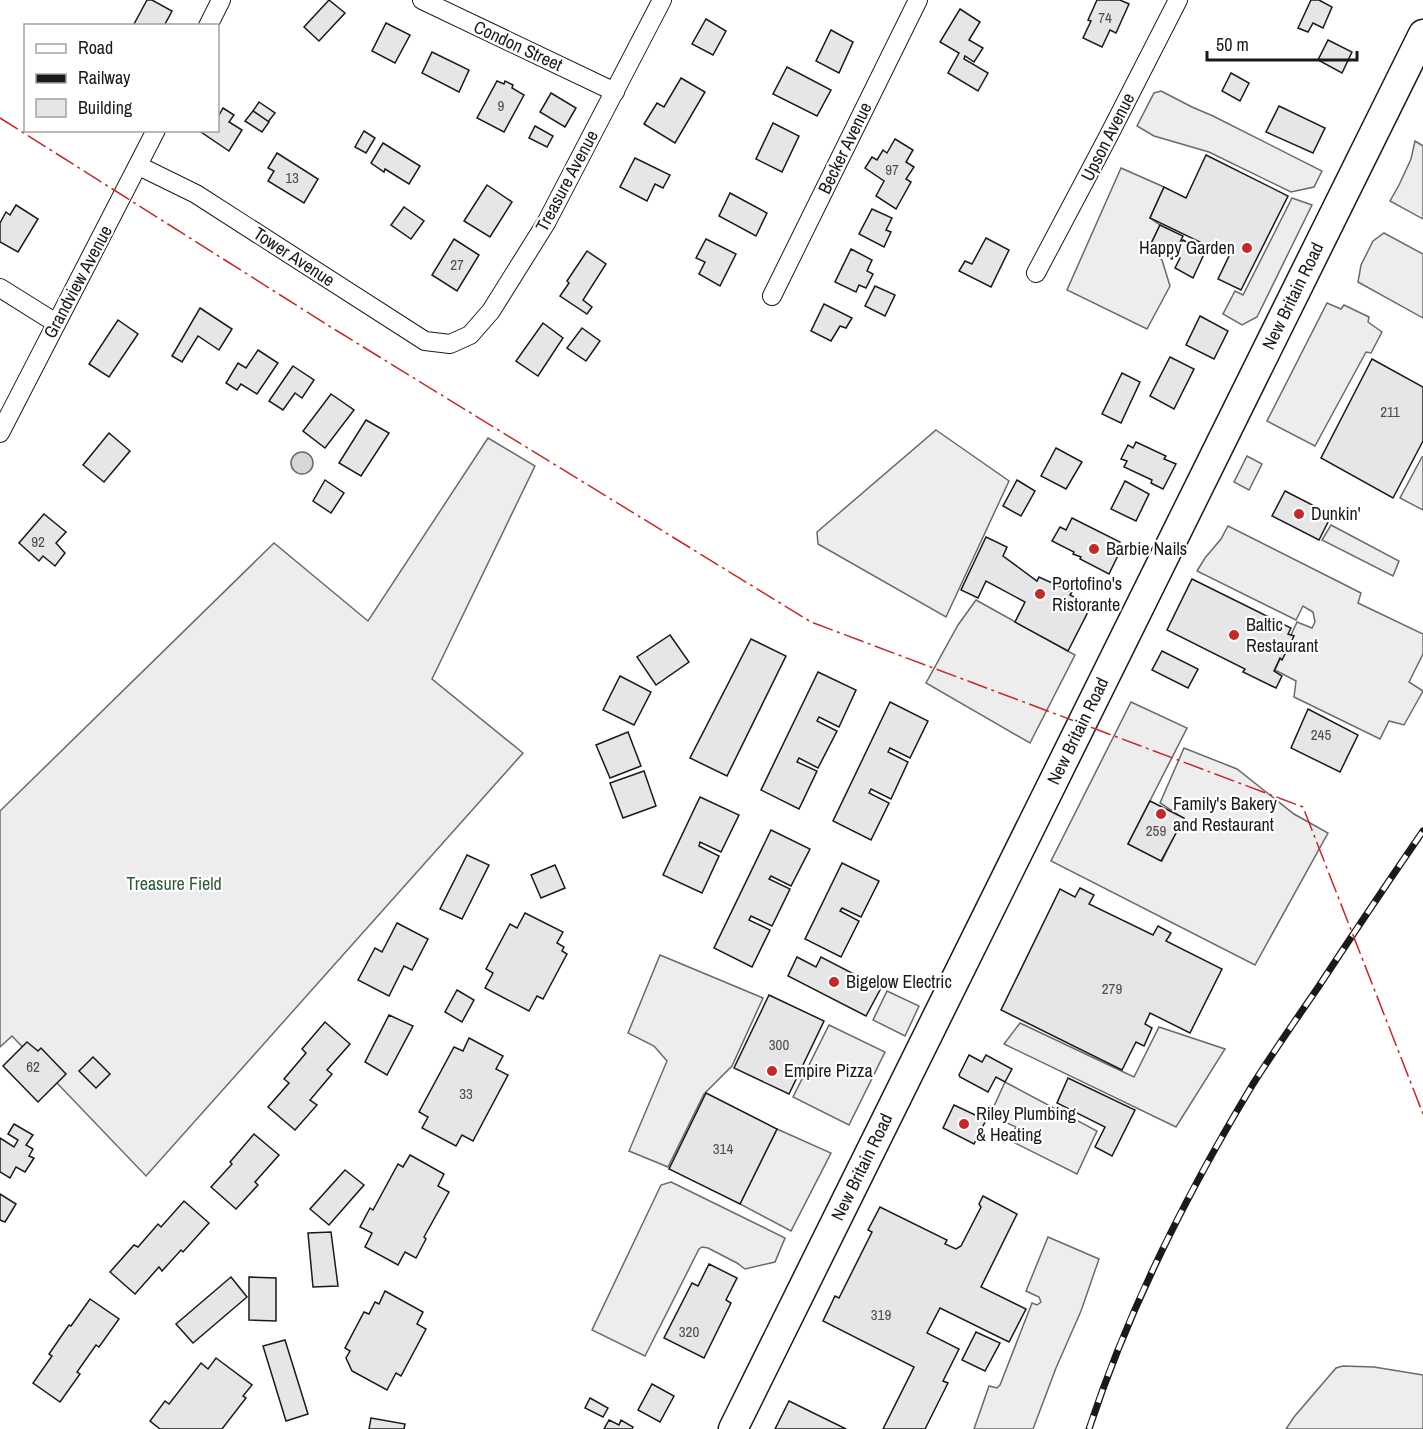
<svg xmlns="http://www.w3.org/2000/svg" width="1423" height="1429" font-family="'Archivo Narrow',sans-serif">
  <rect width="100%" height="100%" fill="#fff"/>
  <g fill="#ededed" stroke="#6a6a6a" stroke-width="1.5">
    <polygon points="1161,91 1192,107 1213,116 1322,171 1314,187 1291,192 1209,152 1154,136 1137,126 1154,93"/>
    <polygon points="1415,141 1423,146 1423,219 1390,201 1399,185 1411,159"/>
    <polygon points="1121,168 1164,187 1150,218 1160,225 1149,248 1162,260 1170,286 1147,329 1067,290"/>
    <polygon points="1292,198 1312,205 1257,317 1242,325 1223,314 1235,291 1243,295"/>
    <polygon points="1384,233 1423,254 1423,318 1358,282 1361,265 1373,241"/>
    <polygon points="1327,303 1341,309 1344,305 1369,317 1368,322 1382,332 1371,353 1366,352 1315,446 1267,421"/>
    <polygon points="936,430 1009,481 946,617 818,544 817,532"/>
    <polygon points="488,438 535,466 432,679 523,753 146,1176 12,1036 0,1047 0,811 274,543 368,621"/>
    <polygon points="1247,456 1262,464 1249,490 1234,482"/>
    <polygon points="1422,457 1423,457 1423,510 1400,498"/>
    <polygon points="1331,525 1399,561 1393,576 1322,540"/>
    <polygon points="1228,526 1361,593 1358,603 1423,634 1423,654 1409,682 1423,691 1404,725 1389,721 1380,739 1294,697 1296,681 1275,670 1297,622 1312,628 1315,622 1313,612 1303,606 1296,620 1197,571 1205,558 1221,539"/>
    <polygon points="976,600 1075,655 1030,743 926,683 958,625"/>
    <polygon points="1131,702 1187,728 1128,844 1162,861 1183,818 1160,803 1184,748 1237,769 1294,814 1328,833 1255,965 1051,861"/>
    <polygon points="660,955 763,998 732,1066 704,1094 668,1167 629,1151 667,1061 654,1046 628,1033"/>
    <polygon points="887,991 919,1006 905,1036 873,1020"/>
    <polygon points="1020,1023 1134,1077 1159,1027 1225,1049 1176,1127 1004,1044"/>
    <polygon points="829,1025 885,1052 849,1125 793,1097"/>
    <polygon points="1005,1082 1097,1131 1077,1174 1009,1140 1016,1127 990,1115"/>
    <polygon points="777,1129 831,1153 791,1231 740,1204"/>
    <polygon points="671,1182 785,1238 775,1262 745,1269 737,1263 708,1248 702,1247 699,1249 645,1356 592,1330 661,1185"/>
    <polygon points="1048,1237 1099,1259 1081,1311 1056,1368 1033,1429 974,1429 989,1386 997,1388 1000,1385 1032,1303 1037,1305 1041,1302 1039,1297 1026,1291"/>
    <polygon points="1343,1366 1374,1367 1423,1375 1423,1429 1286,1429 1294,1417 1336,1368"/>
  </g>
  <circle fill="#d7d7d7" stroke="#6a6a6a" stroke-width="1.5" cx="302" cy="463" r="11"/>
  <g fill="#e6e6e6" stroke="#1a1a1a" stroke-width="1.5">
    <polygon points="147,0 152,0 172,11 164,26 133,26"/>
    <polygon points="329,0 345,13 319,41 304,27"/>
    <polygon points="1097,0 1120,0 1129,4 1116,33 1110,30 1102,47 1083,38 1091,21 1088,20"/>
    <polygon points="1311,0 1319,0 1332,7 1323,28 1313,23 1308,32 1298,28"/>
    <polygon points="960,9 980,22 969,40 983,48 974,62 965,56 964,59 988,73 978,91 948,73 959,53 940,42"/>
    <polygon points="706,19 726,31 713,55 692,44"/>
    <polygon points="386,23 410,35 395,63 372,51"/>
    <polygon points="831,30 853,42 839,73 816,61"/>
    <polygon points="1328,40 1352,52 1342,73 1318,60"/>
    <polygon points="432,52 469,70 459,92 422,73"/>
    <polygon points="787,67 831,90 817,116 773,94"/>
    <polygon points="1231,73 1249,83 1240,101 1222,91"/>
    <polygon points="681,78 705,92 675,143 644,124 657,103 664,107"/>
    <polygon points="497,81 504,84 505,81 513,85 512,88 524,95 504,132 477,118"/>
    <polygon points="551,93 576,108 565,127 540,112"/>
    <polygon points="259,102 275,113 268,122 253,111"/>
    <polygon points="1279,106 1325,128 1313,153 1266,132"/>
    <polygon points="223,108 234,115 229,122 242,130 229,151 198,130 218,130 218,114 219,115"/>
    <polygon points="253,111 269,122 262,132 245,121"/>
    <polygon points="773,123 799,136 782,172 756,159"/>
    <polygon points="535,126 553,136 547,147 529,138"/>
    <polygon points="364,131 375,138 366,153 355,147"/>
    <polygon points="895,139 913,150 906,162 914,167 906,179 911,182 896,209 876,196 884,181 865,168 872,157 877,160 883,150 887,153"/>
    <polygon points="383,143 420,166 409,184 385,169 384,172 371,163"/>
    <polygon points="277,153 318,179 304,203 268,181 274,171 268,168"/>
    <polygon points="1206,155 1288,196 1241,290 1218,279 1229,256 1150,218 1164,187 1186,198"/>
    <polygon points="635,158 670,175 663,188 655,184 647,201 620,187"/>
    <polygon points="487,185 512,202 490,237 464,221"/>
    <polygon points="730,193 767,213 756,236 719,216"/>
    <polygon points="16,205 38,219 18,252 0,242 0,223 6,212 10,215"/>
    <polygon points="404,207 424,221 411,239 391,225"/>
    <polygon points="872,209 892,218 886,230 891,232 884,247 859,234"/>
    <polygon points="1160,225 1183,236 1172,259 1149,248"/>
    <polygon points="986,238 1009,250 991,287 959,271 965,261 972,264"/>
    <polygon points="454,239 479,255 457,291 432,275"/>
    <polygon points="706,239 736,254 720,286 699,274 705,262 696,258"/>
    <polygon points="1183,240 1205,252 1193,278 1175,268 1180,258 1175,255"/>
    <polygon points="851,249 872,260 867,271 873,274 866,288 859,285 856,292 835,282"/>
    <polygon points="587,251 606,264 583,300 592,307 587,314 560,296 569,283 567,281"/>
    <polygon points="875,286 895,295 885,316 865,306"/>
    <polygon points="824,304 852,318 846,328 840,326 831,341 811,331"/>
    <polygon points="200,308 232,329 219,350 198,336 182,362 172,356"/>
    <polygon points="1200,316 1228,331 1214,359 1186,345"/>
    <polygon points="118,320 138,334 109,377 89,364"/>
    <polygon points="543,323 563,338 538,376 516,361"/>
    <polygon points="582,328 600,341 586,361 567,348"/>
    <polygon points="258,350 278,363 257,394 241,384 237,390 226,383 238,363 246,368"/>
    <polygon points="1170,357 1194,369 1174,409 1150,396"/>
    <polygon points="1372,359 1423,387 1423,441 1393,498 1321,458"/>
    <polygon points="293,366 314,380 302,398 295,393 283,410 269,401"/>
    <polygon points="1122,373 1140,382 1121,423 1102,414"/>
    <polygon points="331,394 354,410 325,448 303,431"/>
    <polygon points="366,420 389,433 361,476 339,463"/>
    <polygon points="109,433 130,451 104,482 83,465"/>
    <polygon points="1136,442 1166,456 1164,459 1176,464 1163,489 1151,483 1152,480 1124,467 1127,461 1121,459 1128,445 1133,448"/>
    <polygon points="1056,448 1082,462 1066,489 1041,476"/>
    <polygon points="325,480 344,493 331,513 313,501"/>
    <polygon points="1017,480 1035,491 1021,516 1003,506"/>
    <polygon points="1125,481 1149,494 1136,521 1111,509"/>
    <polygon points="1285,491 1326,512 1322,519 1328,522 1319,540 1272,516"/>
    <polygon points="44,514 66,532 56,543 65,553 55,566 43,556 39,561 19,543"/>
    <polygon points="1072,518 1120,542 1119,544 1123,545 1109,574 1080,559 1081,557 1073,554 1074,552 1052,541 1060,527 1066,530"/>
    <polygon points="986,537 1007,547 1003,556 1037,581 1039,577 1072,592 1070,595 1091,606 1068,651 1015,622 1025,602 986,581 978,598 961,590"/>
    <polygon points="1192,579 1291,628 1288,634 1294,636 1282,660 1280,658 1274,671 1282,676 1276,688 1243,672 1245,669 1167,630"/>
    <polygon points="670,635 689,662 656,685 637,657"/>
    <polygon points="751,639 786,656 727,776 690,758"/>
    <polygon points="1162,651 1198,669 1188,688 1152,670"/>
    <polygon points="818,672 856,690 839,727 819,717 817,721 837,731 818,768 799,758 797,762 817,771 799,809 761,790"/>
    <polygon points="620,676 651,692 634,725 603,710"/>
    <polygon points="890,702 928,721 910,758 890,748 888,752 908,762 891,799 871,789 869,793 889,803 871,840 833,821"/>
    <polygon points="1308,709 1358,735 1340,772 1291,748"/>
    <polygon points="628,732 641,766 610,778 596,745"/>
    <polygon points="644,771 656,806 623,818 610,783"/>
    <polygon points="700,797 739,815 721,852 700,842 699,846 719,856 702,893 663,875"/>
    <polygon points="1150,801 1184,818 1161,861 1128,844"/>
    <polygon points="771,830 810,849 791,886 771,876 769,879 790,889 772,926 751,916 749,920 770,930 752,967 714,948"/>
    <polygon points="467,855 489,865 462,919 440,909"/>
    <polygon points="842,863 879,881 861,917 842,908 840,911 859,921 841,957 805,939"/>
    <polygon points="555,865 565,888 541,898 531,875"/>
    <polygon points="1080,888 1094,895 1089,904 1153,935 1158,926 1171,933 1166,941 1222,969 1190,1033 1150,1013 1145,1024 1152,1028 1144,1046 1136,1042 1122,1070 1001,1010 1060,889 1075,897"/>
    <polygon points="525,913 563,932 557,943 564,947 562,951 567,954 543,999 537,996 529,1011 485,988 493,973 486,969 510,924 517,928"/>
    <polygon points="397,923 428,939 412,970 404,966 389,996 358,980 375,948 382,952"/>
    <polygon points="797,957 816,967 821,957 881,988 866,1016 788,976"/>
    <polygon points="457,990 474,1000 462,1022 445,1012"/>
    <polygon points="769,995 824,1021 789,1094 734,1068"/>
    <polygon points="389,1015 413,1026 387,1075 365,1062"/>
    <polygon points="325,1022 350,1044 327,1070 332,1074 310,1100 317,1105 295,1130 268,1107 289,1083 284,1079 306,1053 302,1049"/>
    <polygon points="469,1038 503,1056 496,1069 508,1075 473,1141 462,1135 456,1146 422,1128 428,1117 419,1112 454,1047 463,1051"/>
    <polygon points="27,1042 38,1051 41,1048 66,1074 38,1102 3,1066"/>
    <polygon points="969,1055 982,1062 986,1055 1012,1069 1005,1082 996,1077 988,1092 960,1077 959,1075"/>
    <polygon points="93,1057 110,1074 96,1088 79,1071"/>
    <polygon points="1068,1078 1135,1110 1112,1156 1095,1147 1105,1127 1057,1103"/>
    <polygon points="706,1093 777,1129 740,1204 669,1169"/>
    <polygon points="954,1105 986,1120 974,1144 943,1128"/>
    <polygon points="14,1124 33,1135 26,1145 33,1149 29,1156 34,1158 25,1172 16,1167 10,1178 0,1172 0,1138 14,1147 18,1140 8,1134"/>
    <polygon points="254,1134 279,1155 255,1182 258,1185 236,1209 211,1187 232,1164 230,1162"/>
    <polygon points="410,1155 444,1174 438,1186 449,1192 424,1237 426,1239 416,1258 405,1252 398,1265 365,1247 372,1233 360,1227 370,1208 373,1210 398,1164 403,1167"/>
    <polygon points="345,1170 364,1185 329,1225 310,1209"/>
    <polygon points="0,1194 16,1204 5,1222 0,1220"/>
    <polygon points="983,1196 1017,1214 981,1287 1026,1309 1009,1342 940,1308 927,1333 959,1349 943,1381 948,1383 925,1429 883,1429 914,1367 823,1321 835,1296 839,1298 872,1232 868,1230 880,1207 947,1240 945,1244 956,1249 961,1246 981,1207 979,1204"/>
    <polygon points="184,1201 209,1223 183,1252 181,1250 162,1271 159,1267 135,1294 110,1272 134,1245 138,1247 158,1224 161,1227"/>
    <polygon points="331,1232 338,1286 313,1287 308,1233"/>
    <polygon points="709,1264 737,1278 726,1300 731,1303 704,1358 664,1338 692,1283 698,1286"/>
    <polygon points="231,1277 247,1297 193,1343 176,1324"/>
    <polygon points="249,1277 276,1278 276,1321 249,1320"/>
    <polygon points="385,1291 423,1312 417,1324 426,1329 401,1376 396,1373 387,1390 352,1371 346,1358 350,1351 345,1348 364,1312 369,1314 375,1302 379,1304"/>
    <polygon points="90,1299 119,1319 99,1347 96,1345 77,1372 80,1374 60,1402 33,1383 52,1356 49,1354 69,1325 71,1326"/>
    <polygon points="976,1332 1000,1343 985,1371 962,1360"/>
    <polygon points="285,1340 308,1414 286,1421 263,1346"/>
    <polygon points="216,1358 252,1385 243,1396 246,1398 222,1429 160,1429 150,1421 165,1401 169,1404 201,1363 208,1369"/>
    <polygon points="652,1384 674,1396 660,1422 638,1410"/>
    <polygon points="590,1398 608,1408 603,1417 585,1408"/>
    <polygon points="789,1401 846,1429 775,1429"/>
    <polygon points="371,1418 405,1424 404,1429 369,1429"/>
    <polygon points="609,1420 619,1425 621,1420 633,1427 632,1429 604,1429"/>
  </g>
  <g fill="none" stroke-linecap="round" stroke-linejoin="round">
    <g stroke="#1a1a1a" stroke-width="20">
      <g id="street">
        <polyline points="422,0 615,92"/>
        <polyline points="208,26 221,0"/>
        <polyline points="139,166 196,194 425,341 450,344 470,335 491,311 546,223 662,0"/>
        <polyline points="1036,273 1109,135 1178,0"/>
        <polyline points="0,288 56,323"/>
        <polyline points="772,296 918,0"/>
        <polyline points="0,433 156,130"/>
      </g>
    </g>
    <g stroke="#1a1a1a" stroke-width="31">
      <polyline id="primary" points="733,1429 1423,34"/>
    </g>
    <use href="#street" stroke="#fff" stroke-width="18"/>
    <use href="#primary" stroke="#fff" stroke-width="28"/>
    <g stroke="#1a1a1a" stroke-width="7">
      <path id="rail" d="M1089 1429C1129 1308 1187 1193 1253 1084 1274 1051 1297 1018 1319 986 1353 934 1388 882 1423 831"/>
    </g>
    <use href="#rail" stroke="#fff" stroke-width="4.5" stroke-dasharray="14" stroke-linecap="butt"/>
    <polyline stroke="#c62828" stroke-width="1.5" stroke-dasharray="21 4.5 3 4.5" stroke-linecap="butt" points="0,118 334,329 811,622 1303,807 1423,1114"/>
  </g>
  <g fill="#c62828" stroke="#fff" stroke-width="2">
    <circle cx="1247" cy="248" r="6"/>
    <circle cx="1299" cy="514" r="6"/>
    <circle cx="1094" cy="549" r="6"/>
    <circle cx="1040" cy="594" r="6"/>
    <circle cx="1234" cy="635" r="6"/>
    <circle cx="1161" cy="814" r="6"/>
    <circle cx="834" cy="982" r="6"/>
    <circle cx="772" cy="1071" r="6"/>
    <circle cx="964" cy="1124" r="6"/>
  </g>
  <g text-anchor="middle" stroke-width="4.5" stroke-linejoin="round" paint-order="stroke">
    <g font-size="15" fill="#4d4d4d">
      <text x="1105" y="23">74</text>
      <text x="501" y="111">9</text>
      <text x="892" y="175">97</text>
      <text x="292" y="183">13</text>
      <text x="457" y="270">27</text>
      <text x="1390" y="417">211</text>
      <text x="38" y="547">92</text>
      <text x="1321" y="740">245</text>
      <text x="1156" y="836">259</text>
      <text x="1112" y="994">279</text>
      <text x="779" y="1050">300</text>
      <text x="33" y="1072">62</text>
      <text x="466" y="1099">33</text>
      <text x="723" y="1154">314</text>
      <text x="881" y="1320">319</text>
      <text x="689" y="1337">320</text>
    </g>
    <g font-size="18" fill="#1a1a1a" stroke="#fff">
      <text transform="translate(518 46) rotate(25)" y="6">Condon Street</text>
      <text transform="translate(1108 137) rotate(-63)" y="6">Upson Avenue</text>
      <text transform="translate(845 148) rotate(-64)" y="6">Becker Avenue</text>
      <text transform="translate(567 181) rotate(-62)" y="6">Treasure Avenue</text>
      <text transform="translate(294 257) rotate(33)" y="6">Tower Avenue</text>
      <text transform="translate(78 282) rotate(-62)" y="6">Grandview Avenue</text>
      <text transform="translate(1293 296) rotate(-64)" y="6">New Britain Road</text>
      <text transform="translate(1078 731) rotate(-64)" y="6">New Britain Road</text>
      <text transform="translate(862 1167) rotate(-64)" y="6">New Britain Road</text>
    </g>
    <g font-size="18" fill="#1a1a1a" stroke="#fff" text-anchor="start">
      <text x="1235" y="254" text-anchor="end">Happy Garden</text>
      <text x="1311" y="520">Dunkin'</text>
      <text x="1106" y="555">Barbie Nails</text>
      <text x="1052" y="590">Portofino's<tspan x="1052" dy="21">Ristorante</tspan></text>
      <text x="1246" y="631">Baltic<tspan x="1246" dy="21">Restaurant</tspan></text>
      <text x="1173" y="810">Family's Bakery<tspan x="1173" dy="21">and Restaurant</tspan></text>
      <text x="846" y="988">Bigelow Electric</text>
      <text x="784" y="1077">Empire Pizza</text>
      <text x="976" y="1120">Riley Plumbing<tspan x="976" dy="21">&amp; Heating</tspan></text>
    </g>
    <g font-size="18" fill="#2b5a34" stroke="#fff">
      <text x="174" y="890">Treasure Field</text>
    </g>
  </g>
  <rect x="24" y="24" width="195" height="108" fill="#ffffff" stroke="#a3a3a3" stroke-width="1.5"/>
  <rect x="36" y="44" width="30" height="9" fill="#ffffff" stroke="#a3a3a3" stroke-width="1.5"/>
  <text x="78" y="54" font-size="18" fill="#1a1a1a">Road</text>
  <rect x="36" y="74" width="30" height="9" fill="#1a1a1a" stroke="#a3a3a3" stroke-width="1.5"/>
  <text x="78" y="84" font-size="18" fill="#1a1a1a">Railway</text>
  <rect x="36" y="99" width="30" height="18" fill="#e6e6e6" stroke="#a3a3a3" stroke-width="1.5"/>
  <text x="78" y="114" font-size="18" fill="#1a1a1a">Building</text>
  <path d="M1207 51v9h150v-9" fill="none" stroke="#1a1a1a" stroke-width="3"/>
  <text x="1216" y="51" font-size="18" fill="#1a1a1a" stroke="#ffffff" stroke-width="4.5" paint-order="stroke">50 m</text>
</svg>
